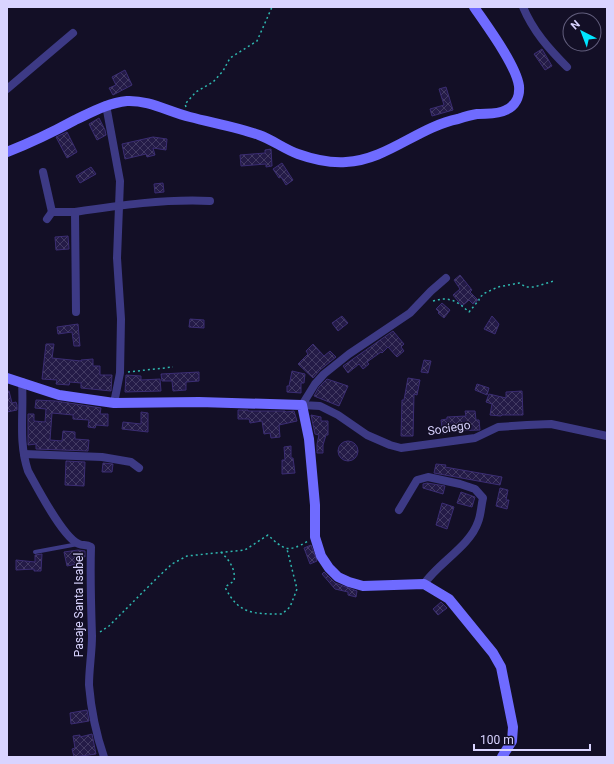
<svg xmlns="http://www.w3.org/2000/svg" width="614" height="764" font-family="Roboto,sans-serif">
  <defs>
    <pattern id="building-cross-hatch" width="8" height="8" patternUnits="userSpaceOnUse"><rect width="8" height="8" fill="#241b47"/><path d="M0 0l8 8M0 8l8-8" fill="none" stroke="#433b63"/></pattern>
  </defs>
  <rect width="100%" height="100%" fill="#130f26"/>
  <g fill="url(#building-cross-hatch)" stroke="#3b2d73">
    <polygon points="542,49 552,66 545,70 534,54"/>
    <polygon points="125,70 132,85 113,95 109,88 116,85 112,77"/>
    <polygon points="446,87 453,110 432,116 430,109 444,105 439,89"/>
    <polygon points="99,118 105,130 106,135 97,140 89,124"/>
    <polygon points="67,132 77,152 67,158 56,137"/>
    <polygon points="153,137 167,139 166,150 153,148 155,155 147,157 146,154 125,159 122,144"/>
    <polygon points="271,149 272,166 266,167 266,164 241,166 240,155 265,153 265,150"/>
    <polygon points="282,163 293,180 286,185 281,177 279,178 273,169"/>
    <polygon points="91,167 96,174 80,183 76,176"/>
    <polygon points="163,183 164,192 155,193 154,184"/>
    <polygon points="68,236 69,249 56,250 55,237"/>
    <polygon points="460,275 472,290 470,292 478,300 473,304 469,300 462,306 453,295 460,289 454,280"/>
    <polygon points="442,303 450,310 444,318 438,313 439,312 436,309"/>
    <polygon points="342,316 348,323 338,331 332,323"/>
    <polygon points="492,316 499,324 495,334 484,329"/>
    <polygon points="190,319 204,320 204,328 189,327"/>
    <polygon points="78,324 80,346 74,346 72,332 58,334 57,327"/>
    <polygon points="393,331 404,344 401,347 404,351 397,357 388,347 382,353 381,352 367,362 369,364 363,369 359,364 348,373 343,366"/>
    <polygon points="46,344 54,344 52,358 81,361 81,360 93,359 93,366 100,366 100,375 112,375 111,391 81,388 81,383 70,382 69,385 56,384 57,380 42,379"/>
    <polygon points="313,344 324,356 330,351 336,357 320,370 313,378 298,364 308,354 306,351"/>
    <polygon points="424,360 431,361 428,373 421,372"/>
    <polygon points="292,371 305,374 304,383 301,383 301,393 287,392 287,386 289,386"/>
    <polygon points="199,372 199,381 186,382 186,390 173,391 172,381 162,381 161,374"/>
    <polygon points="126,375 141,376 141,380 160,379 161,391 125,392"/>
    <polygon points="408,378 420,380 417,395 414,394 413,436 401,436 402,400 404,400"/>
    <polygon points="327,379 348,386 339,406 314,396 319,387"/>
    <polygon points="477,384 489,388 487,395 475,390"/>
    <polygon points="7,391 9,391 12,403 16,402 17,405 17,410 7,412"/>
    <polygon points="522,391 523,415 502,415 501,416 490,415 492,404 486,402 489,394 506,398 506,392"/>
    <polygon points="36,400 56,401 101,408 100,414 108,414 108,426 96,425 95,428 88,427 89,420 73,419 73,415 52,413 50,440 62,441 63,431 75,432 75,439 89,440 88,451 36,449 36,444 28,445 28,414 34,414 34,421 45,422 46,409 35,408"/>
    <polygon points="238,410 248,410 248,411 285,411 286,412 294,411 297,421 279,425 280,437 271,438 270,433 264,434 262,421 250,423 249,419 238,419"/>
    <polygon points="465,411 475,411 476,420 479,420 480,430 453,431 443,434 441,420 447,419 447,417 466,416"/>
    <polygon points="141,412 148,413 148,432 122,429 123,422 141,424"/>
    <polygon points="311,415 321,417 321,421 328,421 328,435 326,435 323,445 323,453 317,453 317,444 319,435 315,434"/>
    <circle cx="348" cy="451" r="10"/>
    <polygon points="291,446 291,458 293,458 295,473 282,474 282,460 285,460 284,447"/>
    <polygon points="66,461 85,462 84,486 65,485"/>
    <polygon points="103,463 113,464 112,472 102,472"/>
    <polygon points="436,464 446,465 445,467 502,477 500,485 434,473"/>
    <polygon points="427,483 445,486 443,494 423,488 423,484"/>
    <polygon points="500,488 508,490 506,500 509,500 507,509 496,506"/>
    <polygon points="461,492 475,497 472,507 457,503"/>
    <polygon points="442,503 454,507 447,529 436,525"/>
    <polygon points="311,545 317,561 310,564 304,548"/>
    <polygon points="78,550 85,551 85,557 76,557 77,564 67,566 64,552"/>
    <polygon points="42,554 41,571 34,571 34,569 16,570 16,560 35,562 35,555"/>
    <polygon points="324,572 335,583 357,591 356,597 348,595 348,592 335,589 322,574"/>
    <polygon points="441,602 447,608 438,615 433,609"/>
    <polygon points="87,710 89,721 71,724 70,713"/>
    <polygon points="92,734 96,754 74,757 72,749 75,748 73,736 80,735 80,737"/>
  </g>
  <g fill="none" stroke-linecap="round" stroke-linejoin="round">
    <g stroke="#2fb8b0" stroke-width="1.5" stroke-dasharray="2 3" stroke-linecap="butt">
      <polyline points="186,107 185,104 196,92 213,82 223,71 230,58 257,41 272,7"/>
      <path d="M433 301C449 296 457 301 469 312L479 300V298L485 293 498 287 519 283 526 287H534L554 281"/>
      <polyline points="128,372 173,367"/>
      <path d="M221 552C229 560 236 569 234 581L225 587C238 614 253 614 282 614L290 607 297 589 287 549"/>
      <path d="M100 632 109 626 158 577 172 564 187 556 245 550 268 535C284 550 288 553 308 541"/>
    </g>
    <polyline stroke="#3d3a85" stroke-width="4" points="35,552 78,544"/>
    <g stroke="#3d3a85" stroke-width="8">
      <path d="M523 7C533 31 549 49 567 67"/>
      <polyline points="7,89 73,33"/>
      <polyline points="106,105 120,181 117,258 121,319 120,373 114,403"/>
      <polyline points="43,172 52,212"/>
      <polyline points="47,219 52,212 75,212"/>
      <polyline points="446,278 431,291 410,313 349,354 324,374 315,384 302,405 320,406 338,415 367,435 390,445 401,448 475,438 498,427 527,425 551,424 607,436"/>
      <path d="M76 312 75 212C120 205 165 199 210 201"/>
      <path d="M22 382C24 413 18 441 28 471 37 487 63 538 79 544 83 546 86 544 91 547 90 577 91 606 92 636 92 652 89 669 89 685 91 709 96 734 104 757"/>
      <polyline points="24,454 102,457 131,462 139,468"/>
      <path d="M399 510 417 480 428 477 460 484 475 489 483 498C481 506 481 515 478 522 470 546 438 563 424 584"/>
    </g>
    <g stroke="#6f6bff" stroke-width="10">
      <path d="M7 152C30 143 53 132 75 120 92 112 108 103 127 101 149 100 169 112 190 117 213 123 237 127 259 135 273 140 284 149 298 154 312 159 331 163 346 162 387 160 418 127 458 119 464 117 470 115 477 114 486 113 497 115 506 110 515 106 520 97 519 86 516 65 487 26 474 7"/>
      <polyline points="7,378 59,395 114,403 199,402 302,405 309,439 315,505 315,537 321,556 329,568 338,577 349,582 363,586 424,584 449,599 493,653 501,667 513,727 512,741 502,757"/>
    </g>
  </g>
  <g text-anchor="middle" stroke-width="3" stroke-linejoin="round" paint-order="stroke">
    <g font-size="12" fill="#d9d4ff" stroke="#130f26">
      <text transform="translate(449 428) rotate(-9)" y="4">Sociego</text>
      <text transform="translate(79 605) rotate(-90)" y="4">Pasaje Santa Isabel</text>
    </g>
  </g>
  <rect width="614" height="764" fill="none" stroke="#d9d4ff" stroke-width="16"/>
  <g transform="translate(582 32) rotate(318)"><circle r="19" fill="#130f26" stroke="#625e7d"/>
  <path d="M0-3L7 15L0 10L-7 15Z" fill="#00e5ff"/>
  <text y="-6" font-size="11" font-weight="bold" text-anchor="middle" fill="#d9d4ff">N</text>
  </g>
  <path d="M474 744v6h116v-6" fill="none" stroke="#d9d4ff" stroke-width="2"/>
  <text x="480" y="744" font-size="12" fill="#d9d4ff" stroke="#130f26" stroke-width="3" paint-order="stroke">100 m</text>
</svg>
